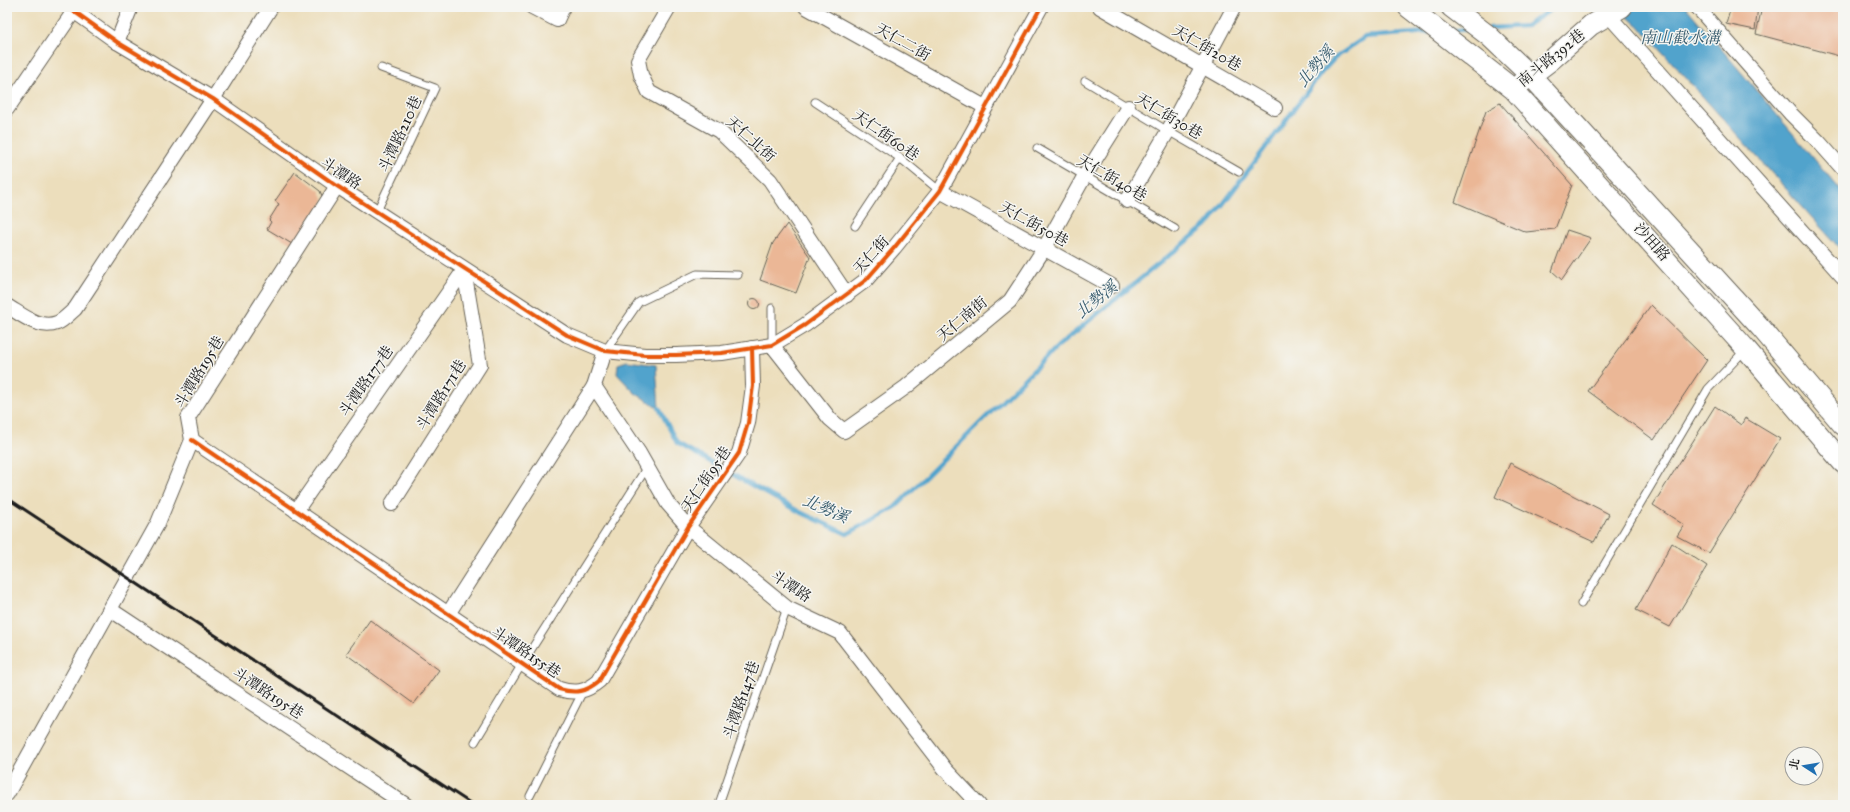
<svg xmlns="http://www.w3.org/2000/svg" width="1850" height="812" font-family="'IM FELL Great Primer','Noto Serif TC',serif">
  <rect width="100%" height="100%" fill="#f6f6f2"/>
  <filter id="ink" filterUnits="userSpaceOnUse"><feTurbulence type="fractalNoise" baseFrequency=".025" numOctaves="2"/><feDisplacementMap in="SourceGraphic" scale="8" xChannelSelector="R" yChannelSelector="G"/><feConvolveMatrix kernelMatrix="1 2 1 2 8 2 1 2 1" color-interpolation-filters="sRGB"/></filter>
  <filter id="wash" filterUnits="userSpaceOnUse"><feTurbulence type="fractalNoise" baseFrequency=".012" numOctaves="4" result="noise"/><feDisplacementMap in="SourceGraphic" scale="16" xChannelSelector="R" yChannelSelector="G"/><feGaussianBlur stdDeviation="0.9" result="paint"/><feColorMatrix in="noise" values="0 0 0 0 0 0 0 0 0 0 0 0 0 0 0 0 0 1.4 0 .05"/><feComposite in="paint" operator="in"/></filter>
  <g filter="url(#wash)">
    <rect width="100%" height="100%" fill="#ecdebc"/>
    <g fill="#51a3cc" stroke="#366074">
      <polygon points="1614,7 1686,7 1843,193 1843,252 1638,25"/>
      <polygon points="627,361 656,365 659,408 635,393 617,374 618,364"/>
    </g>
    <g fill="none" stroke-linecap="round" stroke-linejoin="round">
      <g stroke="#51a3cc" stroke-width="4.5">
        <polyline points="1490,28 1526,26 1555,7"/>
        <polyline points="1448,31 1469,29"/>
        <polyline points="659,408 677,443 798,511 847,534 894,508 1058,346 1209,223 1322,72 1335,58 1365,37 1429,32"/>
      </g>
    </g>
    <g id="blocks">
      <g fill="#ebb796">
        <polygon points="1731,7 1758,7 1755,30 1726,24"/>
        <polygon points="1762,7 1843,8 1843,57 1756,34"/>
        <polygon points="1500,103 1572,185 1555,229 1526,232 1455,202 1486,111"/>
        <polygon points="295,172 320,191 324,201 297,247 267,229 271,222 269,220 279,204 275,201"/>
        <polygon points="787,224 810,257 796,293 760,280 773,243"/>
        <polygon points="1567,230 1591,238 1562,280 1552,271"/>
        <circle cx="754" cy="304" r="5.5"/>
        <polygon points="1651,305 1707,360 1654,440 1588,391"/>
        <polygon points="1715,406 1741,425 1745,418 1780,439 1709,553 1677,536 1684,525 1653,505"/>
        <polygon points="1510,463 1609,514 1594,542 1495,497"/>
        <polygon points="1672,543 1707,566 1670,627 1636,610"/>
        <polygon points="370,620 439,670 414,704 346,654"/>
      </g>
    </g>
  </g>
  <g filter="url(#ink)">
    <use href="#blocks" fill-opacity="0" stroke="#656054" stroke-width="1"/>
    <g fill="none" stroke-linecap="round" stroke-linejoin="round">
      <g stroke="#656054" stroke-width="9">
        <g id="lane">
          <polyline points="1085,81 1168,131 1239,172"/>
          <polyline points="815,102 900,158 940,191"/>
          <polyline points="1037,148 1175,229"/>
          <polyline points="377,211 435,88 381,68"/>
          <polyline points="855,226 900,158"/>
          <polyline points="772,345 772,308"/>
          <polyline points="605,351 639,302 697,274 738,275"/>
          <polyline points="1581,604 1708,389 1745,350"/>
          <polyline points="475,742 522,664 647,467"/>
          <polyline points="530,796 583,691"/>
          <polyline points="720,801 787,608"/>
        </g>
      </g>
      <g stroke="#656054" stroke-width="16">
        <g id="street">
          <polyline points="68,7 117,42 213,99 337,186 567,335 605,351 645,355 676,355 722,353 772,345 805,325 866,280 894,248 940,191 1041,7"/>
          <polyline points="532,7 557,20 563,7"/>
          <polyline points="669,7 638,60 641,75 649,92 719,131 770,180 847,295"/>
          <polyline points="806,7 985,107"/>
          <polyline points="1100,7 1275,108"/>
          <polyline points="1697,7 1790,113 1819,142 1843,169"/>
          <polyline points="1609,16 1843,277"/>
          <polyline points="117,42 131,7"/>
          <polyline points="7,109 74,11"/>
          <polyline points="940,191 1112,286"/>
          <polyline points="1127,201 1168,131 1234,7"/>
          <path d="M7 306C21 314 39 330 57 323 63 321 70 313 75 309L213 99 271 7"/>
          <polyline points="772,345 830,419 844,431 906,387 1010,301 1044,249 1084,177 1128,107"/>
          <polyline points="605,351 594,386 639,453 668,504 688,527 787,608 840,633 945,769 979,805"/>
          <path d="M192 440 559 689C575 694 586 692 599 681L688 527 739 453 748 423 753 386 752 348"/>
          <polyline points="392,504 480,365 464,270"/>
          <polyline points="296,511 464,270"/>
          <polyline points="111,610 406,805"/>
          <polyline points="448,614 594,386"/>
          <polyline points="7,794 158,523 192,440 188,418 337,186"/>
        </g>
      </g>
      <g stroke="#656054" stroke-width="22">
        <g id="secondary">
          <polyline points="1408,7 1513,89 1746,349 1843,463"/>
          <polyline points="1451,7 1489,36 1531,76 1761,328 1843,425"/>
          <polyline points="1521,83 1550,61 1591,25 1622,7"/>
        </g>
      </g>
      <use href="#lane" stroke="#fff" stroke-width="7"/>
      <use href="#street" stroke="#fff" stroke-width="14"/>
      <use href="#secondary" stroke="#fff" stroke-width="20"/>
      <polyline stroke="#1c1c1c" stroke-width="3" points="7,498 473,805"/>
      <g stroke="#f6f6f2" stroke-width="6">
        <g id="cycleway">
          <polyline points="68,7 117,42 213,99 337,186 567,335 605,351 645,355 676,355 722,353 772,345 805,325 866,280 894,248 940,191 1041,7"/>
          <path d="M192 440 559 689C575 694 586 692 599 681L688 527 739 453 748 423 753 386 752 348"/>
        </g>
      </g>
      <use href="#cycleway" stroke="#e8590c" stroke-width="4"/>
    </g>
  </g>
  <g text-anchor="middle" stroke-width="3" stroke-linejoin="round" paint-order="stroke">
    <g font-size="15" fill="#1c1c1c" stroke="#f6f6f2">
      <text transform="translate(903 42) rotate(29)" y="5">天仁二街</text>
      <text transform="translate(1207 48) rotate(30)" y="5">天仁街20巷</text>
      <text transform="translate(1551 58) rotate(-39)" y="5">南斗路392巷</text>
      <text transform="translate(1169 116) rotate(31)" y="5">天仁街30巷</text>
      <text transform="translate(400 134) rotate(-65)" y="5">斗潭路210巷</text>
      <text transform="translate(886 135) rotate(35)" y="5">天仁街60巷</text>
      <text transform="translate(751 139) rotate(42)" y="5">天仁北街</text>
      <text transform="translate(341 173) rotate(34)" y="5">斗潭路</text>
      <text transform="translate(1112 178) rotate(30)" y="5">天仁街40巷</text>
      <text transform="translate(1034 224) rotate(29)" y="5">天仁街50巷</text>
      <text transform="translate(1652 242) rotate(48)" y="5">沙田路</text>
      <text transform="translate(871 255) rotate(-48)" y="5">天仁街</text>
      <text transform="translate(962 319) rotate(-40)" y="5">天仁南街</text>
      <text transform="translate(199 372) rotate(-59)" y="5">斗潭路195巷</text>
      <text transform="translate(366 381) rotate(-55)" y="5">斗潭路177巷</text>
      <text transform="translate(441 395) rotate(-58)" y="5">斗潭路171巷</text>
      <text transform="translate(706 479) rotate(-56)" y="5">天仁街95巷</text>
      <text transform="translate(791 586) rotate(34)" y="5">斗潭路</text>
      <text transform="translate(526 652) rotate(34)" y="5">斗潭路155巷</text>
      <text transform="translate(268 693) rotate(33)" y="5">斗潭路195巷</text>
      <text transform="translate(741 700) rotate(-71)" y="5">斗潭路147巷</text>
    </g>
    <g font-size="16" font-style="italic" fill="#34596b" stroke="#f6f6f2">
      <text x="1680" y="43">南山截水溝</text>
      <text transform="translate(1315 66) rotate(-49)" y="6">北勢溪</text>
      <text transform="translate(1096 299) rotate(-39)" y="6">北勢溪</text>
      <text transform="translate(826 508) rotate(23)" y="6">北勢溪</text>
    </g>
  </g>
  <rect width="1850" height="812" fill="none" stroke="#f6f6f2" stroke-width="24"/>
  <g transform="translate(1804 766) rotate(282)"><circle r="19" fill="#f6f6f2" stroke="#9f9f9c"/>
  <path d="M0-3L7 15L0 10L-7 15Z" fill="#1f6fb2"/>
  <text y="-6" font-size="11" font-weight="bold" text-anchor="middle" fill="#1c1c1c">北</text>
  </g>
</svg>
